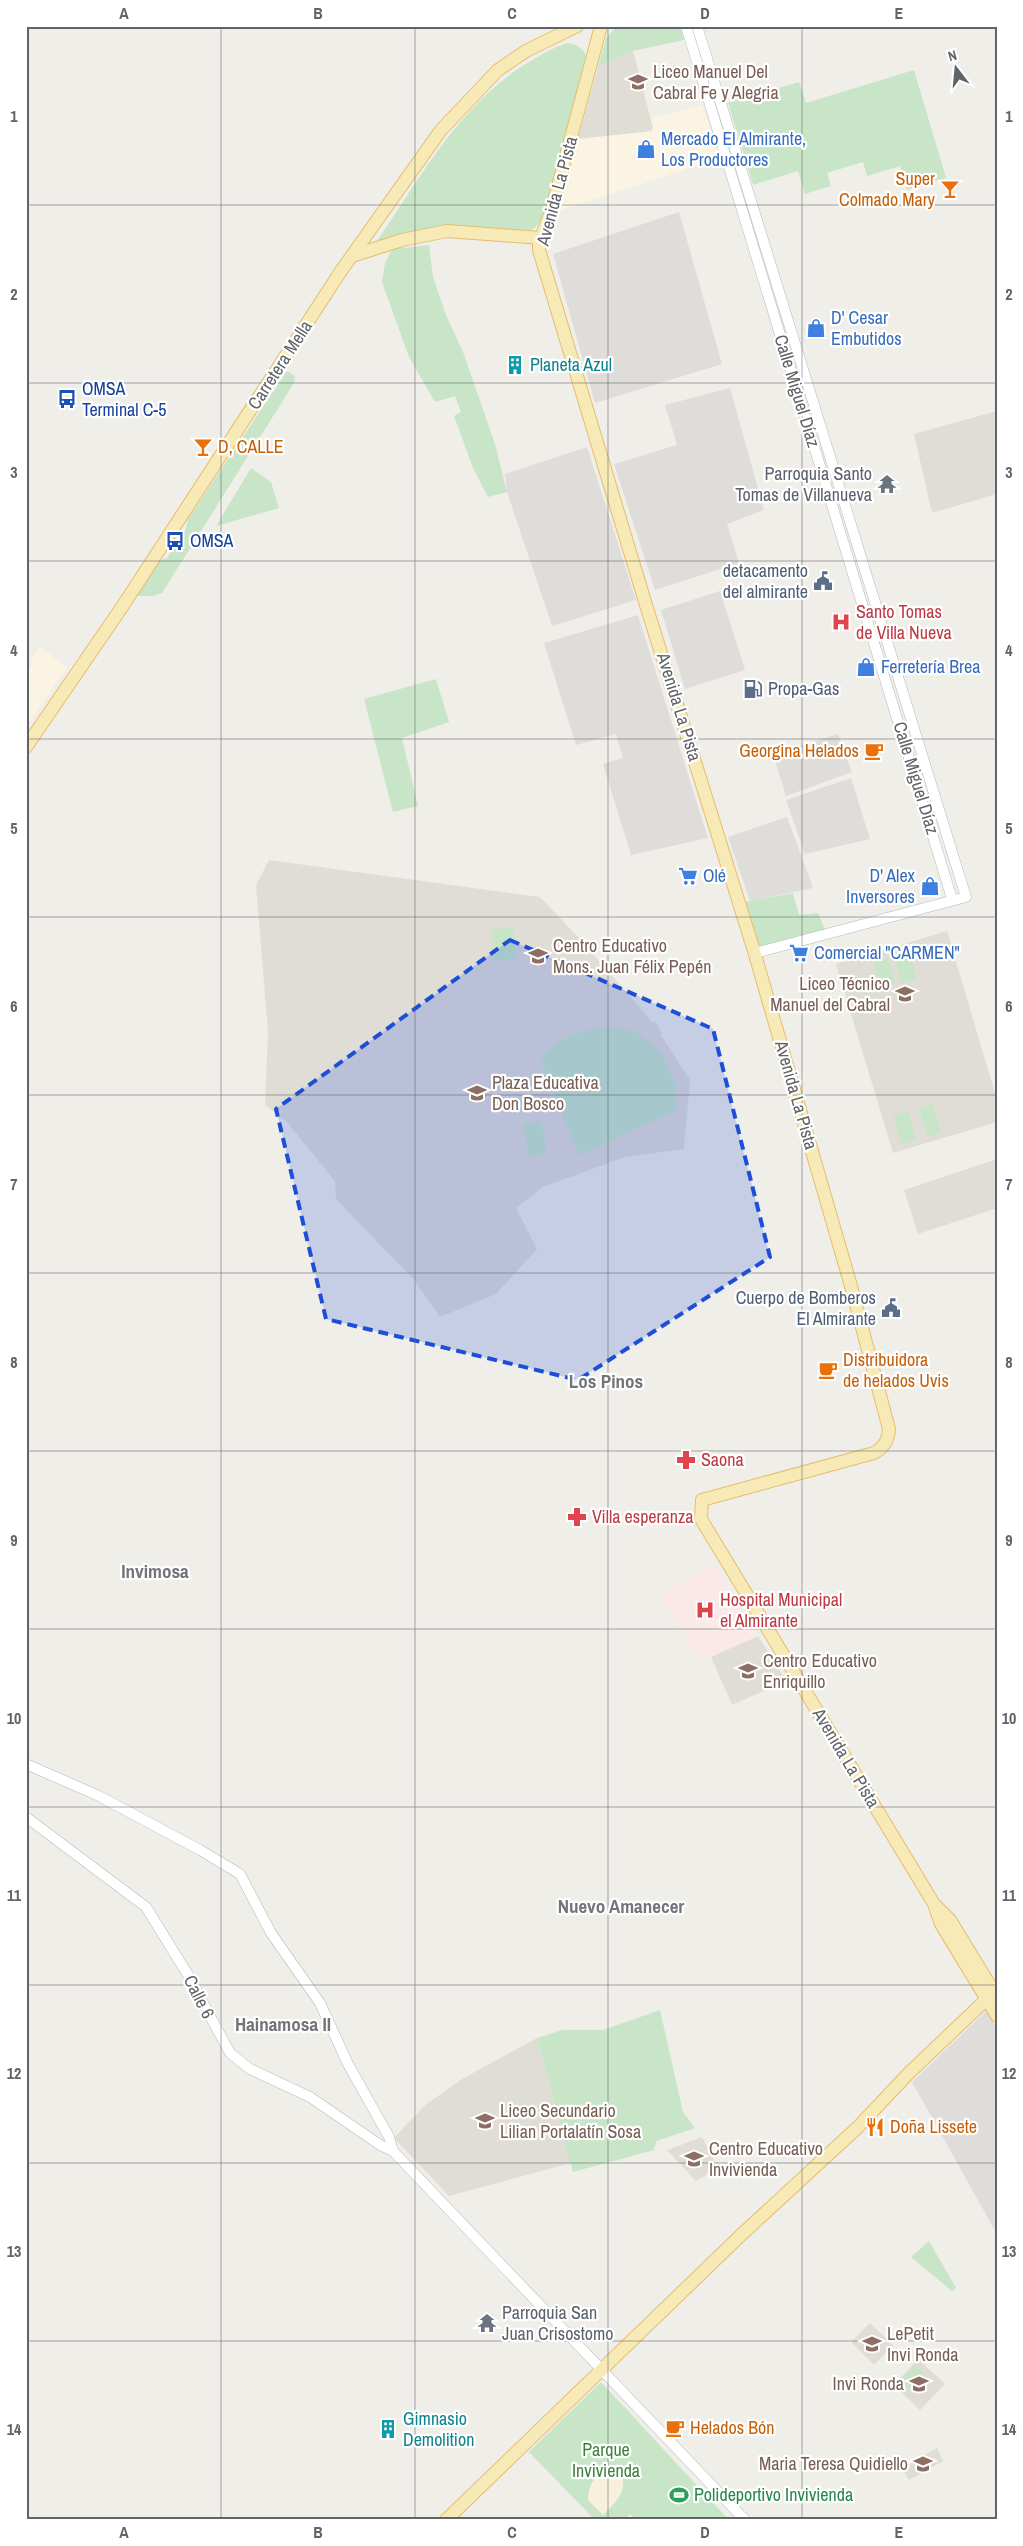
<svg xmlns="http://www.w3.org/2000/svg" width="1023" height="2546" font-family="'Archivo Narrow',sans-serif">
  <rect width="100%" height="100%" fill="#f0eee9"/>
  <g fill="#fbf4e2">
    <polygon points="702,105 721,158 561,210 559,207 578,139 651,131 653,128 650,119"/>
    <polygon points="40,647 67,667 26,727 26,682 33,686 26,680 26,674 32,664 29,662"/>
  </g>
  <g fill="#dfddda">
    <polygon points="679,212 722,364 595,403 553,254"/>
    <polygon points="730,388 764,510 727,524 739,563 655,590 614,464 677,445 665,405"/>
    <polygon points="587,447 636,600 552,626 507,492 505,474"/>
    <polygon points="720,591 745,670 685,689 661,610"/>
    <polygon points="638,615 708,838 631,855 603,764 623,758 616,734 576,745 544,643"/>
    <polygon points="838,734 852,772 786,796 773,754"/>
    <polygon points="851,778 870,839 805,854 786,800"/>
    <polygon points="787,817 813,888 750,901 728,837"/>
    <polygon points="986,2011 997,2029 997,2234 912,2082"/>
  </g>
  <g fill="#e0ddd7">
    <polygon points="633,51 653,128 651,131 578,139 598,67"/>
    <polygon points="997,411 997,494 932,513 914,434"/>
    <polygon points="269,860 540,897 581,940 653,1023 656,1022 662,1033 660,1034 690,1080 684,1149 625,1157 543,1187 516,1208 537,1249 496,1294 440,1317 415,1281 336,1199 335,1181 286,1121 265,1105 268,1032 256,885"/>
    <polygon points="947,931 997,1100 997,1122 893,1153 836,964"/>
    <polygon points="997,1159 997,1208 918,1234 904,1190"/>
    <polygon points="758,1636 786,1681 732,1705 711,1657"/>
    <polygon points="537,2038 571,2163 449,2196 394,2138 425,2105 462,2079"/>
    <polygon points="702,2137 718,2168 696,2181 667,2150"/>
    <polygon points="870,2323 893,2345 874,2365 851,2342"/>
    <polygon points="918,2359 945,2384 920,2410 894,2385"/>
    <polygon points="937,2448 943,2461 909,2480 902,2468"/>
  </g>
  <g fill="#fae9e8">
    <polygon points="845,608 852,632 837,636 831,612"/>
    <polygon points="714,1564 756,1637 700,1661 660,1595"/>
  </g>
  <g fill="#c9e5c8">
    <polygon points="617,26 680,26 684,40 633,51 598,67 606,38"/>
    <path d="M568 43C580 45 587 51 587 64L542 218 536 227 527 232 444 227 377 241C422 175 462 100 534 59 545 53 556 46 568 43Z"/>
    <polygon points="914,70 946,178 907,190 900,166 867,176 863,162 827,173 831,186 805,194 798,171 753,185 728,103 799,82 806,103"/>
    <polygon points="429,245 433,277 446,315 463,352 495,444 507,492 488,497 473,468 454,416 461,412 455,396 435,402 409,357 382,282 385,263 392,249"/>
    <polygon points="287,371 295,376 294,383 162,593 153,596 138,596 137,595 159,561 167,558 186,529 188,519"/>
    <polygon points="251,468 271,482 279,508 216,526"/>
    <polygon points="436,679 449,722 402,738 418,806 393,812 364,699"/>
    <polygon points="793,893 799,915 818,913 826,932 755,953 739,903"/>
    <polygon points="513,927 517,958 495,961 491,930"/>
    <polygon points="909,952 917,979 901,983 894,957"/>
    <polygon points="888,958 896,984 880,989 873,962"/>
    <path d="M611 1026 637 1032 662 1054 675 1082 676 1111 579 1155 540 1059C562 1034 579 1031 611 1026Z"/>
    <polygon points="933,1104 941,1132 927,1137 919,1108"/>
    <polygon points="908,1111 916,1140 901,1144 893,1116"/>
    <polygon points="541,1121 547,1153 529,1157 523,1125"/>
    <polygon points="660,2010 683,2112 695,2128 656,2141 654,2150 573,2172 537,2038 562,2030 603,2030"/>
    <polygon points="929,2241 956,2288 952,2291 911,2257"/>
    <polygon points="915,2365 923,2373 904,2393 895,2385"/>
    <polygon points="601,2382 729,2520 635,2520 630,2514 624,2520 595,2520 529,2452"/>
  </g>
  <path fill="#f8f0dc" d="M612 2469 622 2475C627 2493 615 2503 603 2515L588 2500C588 2483 596 2473 612 2469Z"/>
  <g fill="none" stroke-linecap="round" stroke-linejoin="round">
    <g stroke="#b5b8bb" stroke-width="11">
      <g id="minor">
        <polyline points="686,26 952,899"/>
        <polyline points="697,26 966,897 755,953"/>
        <polyline points="26,1764 99,1796 200,1850 240,1874 271,1933 320,2003 348,2064 389,2137 393,2151 745,2520"/>
        <polyline points="26,1817 146,1907 188,1975 230,2053 250,2069 310,2097 380,2145 393,2151"/>
      </g>
    </g>
    <g stroke="#e5bd6d" stroke-width="14">
      <g id="major">
        <path d="M601 26 551 212 539 243V250L646 605 754 951 851 1286 889 1429C888 1441 884 1447 874 1453L702 1500 701 1519 934 1904 941 1924 997 2016"/>
        <polyline points="352,256 402,240 447,231 541,238"/>
        <polyline points="26,747 122,607 341,271 441,130 498,70 526,51 577,26"/>
        <polyline points="936,1906 950,1920 997,1997"/>
        <polyline points="446,2520 740,2236 857,2128 909,2073 994,1992"/>
      </g>
    </g>
    <use href="#minor" stroke="#fff" stroke-width="10"/>
    <use href="#major" stroke="#f8eab6" stroke-width="12"/>
  </g>
  <path fill="#1d4ed8" fill-opacity="0.2" stroke="#1d4ed8" stroke-width="4" stroke-dasharray="10 6" stroke-linejoin="round" d="M510 940 713 1029 770 1257 578 1380 326 1319 276 1109Z"/>
  <path fill="none" stroke="#606367" stroke-width="1" stroke-opacity="0.55" d="M221 26V2520M415 26V2520M608 26V2520M802 26V2520M26 205H997M26 383H997M26 561H997M26 739H997M26 917H997M26 1095H997M26 1273H997M26 1451H997M26 1629H997M26 1807H997M26 1985H997M26 2163H997M26 2341H997"/>
  <defs>
    <g id="school-bare" transform="scale(1.5)"><path d="M0-5L7-2L0 1L-7-2ZM-4 1L0 2.5L4 1V4Q0 6-4 4Z" fill="#8d6e63" stroke="#fff" stroke-width="2.5" paint-order="stroke"/></g>
    <g id="shop-bare" transform="scale(1.5)"><path d="M-5-2.5h2.3a2.7 3.5 0 0 1 5.4 0H5L5.5 6h-11ZM-1.5-2.5h3a1.5 2.3 0 0 0-3 0Z" fill="#3f7fe0" stroke="#fff" stroke-width="2.5" paint-order="stroke"/></g>
    <g id="bar-bare" transform="scale(1.5)"><path d="M-6-5H6L.8 .8V4.5H3.5V6h-7V4.5H-.8V.8Z" fill="#e8710a" stroke="#fff" stroke-width="2.5" paint-order="stroke"/></g>
    <g id="building-bare" transform="scale(1.5)"><path d="M-4-6H4V6H1V3H-1V6H-4ZM-2.5-4.3h1.7v1.8h-1.7ZM.8-4.3h1.7v1.8H.8ZM-2.5-1h1.7V.8h-1.7ZM.8-1h1.7V.8H.8Z" fill="#0f9aa8" stroke="#fff" stroke-width="2.5" paint-order="stroke"/></g>
    <g id="bus-bare" transform="scale(1.5)"><path d="M-5-6H5V4H4V6H2V4H-2V6H-4V4H-5ZM-3.5-4V0h7V-4ZM-3.5 1.2v1.5H-2V1.2ZM2 1.2v1.5H3.5V1.2Z" fill="#1a4fb4" stroke="#fff" stroke-width="2.5" paint-order="stroke"/></g>
    <g id="temple-bare" transform="scale(1.5)"><path d="M0-6L5-2H3V0L6.5 2.5H4V6H1.5V3h-3V6H-4V2.5H-6.5L-3 0V-2H-5Z" fill="#6b7280" stroke="#fff" stroke-width="2.5" paint-order="stroke"/></g>
    <g id="civic-bare" transform="scale(1.5)"><path d="M-.6-6.5H3V-4.5H.6V-3L4-1V1h2V6H-6V1h2V-1L-.6-3ZM-1.2 2.5V6h2.4V2.5Z" fill="#5c6f8a" stroke="#fff" stroke-width="2.5" paint-order="stroke"/></g>
    <g id="hospital-bare" transform="scale(1.5)"><path d="M-5-5h3v3.5h4V-5h3V5h-3V1.5h-4V5h-3Z" fill="#e0444e" stroke="#fff" stroke-width="2.5" paint-order="stroke"/></g>
    <g id="fuel-bare" transform="scale(1.5)"><path d="M-5.5-6h7V0h2V4h1.3V-2.5L3-4.5l.8-.8L6-3V5H2.5V1h-1V6h-7ZM-4.2-4.7v3.2H.2V-4.7Z" fill="#5c6f8a" stroke="#fff" stroke-width="2.5" paint-order="stroke"/></g>
    <g id="cafe-bare" transform="scale(1.5)"><path d="M-5.5-4.5H6V0H3Q3 3.5 0 3.5H-2.5Q-5.5 3.5-5.5 0ZM3-3.2v2h1.7v-2ZM-6 4.5H4V6H-6Z" fill="#e8710a" stroke="#fff" stroke-width="2.5" paint-order="stroke"/></g>
    <g id="supermarket-bare" transform="scale(1.5)"><path d="M-6-5.5h2.5l.6 2H6L4.5 2H-2.5L-4.4-4H-6ZM-1.5 3.2a1.3 1.3 0 1 0 .1 0ZM3 3.2a1.3 1.3 0 1 0 .1 0Z" fill="#3f7fe0" stroke="#fff" stroke-width="2.5" paint-order="stroke"/></g>
    <g id="pharmacy-bare" transform="scale(1.5)"><path d="M-2-6h4v4h4v4h-4v4h-4v-4h-4v-4h4Z" fill="#e0444e" stroke="#fff" stroke-width="2.5" paint-order="stroke"/></g>
    <g id="restaurant-bare" transform="scale(1.5)"><path d="M-5-6h1v4h1v-4h1v4h1v-4h1v5L-1.5 .5V6h-2V.5L-5-1ZM5-6V6H3V1.5H1.5Q1.5-4 5-6Z" fill="#e8710a" stroke="#fff" stroke-width="2.5" paint-order="stroke"/></g>
    <g id="stadium-bare" transform="scale(1.5)"><path d="M0-5a6.5 5 0 1 0 0 10a6.5 5 0 1 0 0-10ZM-3.5-1.8h7v3.6h-7Z" fill="#2e9e5b" stroke="#fff" stroke-width="2.5" paint-order="stroke"/></g>
  </defs>
  <g fill-rule="evenodd">
    <use href="#school-bare" x="638" y="82"/>
    <use href="#shop-bare" x="646" y="149"/>
    <use href="#bar-bare" x="950" y="189"/>
    <use href="#shop-bare" x="816" y="328"/>
    <use href="#building-bare" x="515" y="365"/>
    <use href="#bus-bare" x="67" y="399"/>
    <use href="#bar-bare" x="203" y="447"/>
    <use href="#temple-bare" x="887" y="484"/>
    <use href="#bus-bare" x="175" y="541"/>
    <use href="#civic-bare" x="823" y="581"/>
    <use href="#hospital-bare" x="841" y="622"/>
    <use href="#shop-bare" x="866" y="667"/>
    <use href="#fuel-bare" x="753" y="689"/>
    <use href="#cafe-bare" x="874" y="751"/>
    <use href="#supermarket-bare" x="688" y="876"/>
    <use href="#shop-bare" x="930" y="886"/>
    <use href="#supermarket-bare" x="799" y="953"/>
    <use href="#school-bare" x="538" y="956"/>
    <use href="#school-bare" x="905" y="994"/>
    <use href="#school-bare" x="477" y="1093"/>
    <use href="#civic-bare" x="891" y="1308"/>
    <use href="#cafe-bare" x="828" y="1370"/>
    <use href="#pharmacy-bare" x="686" y="1460"/>
    <use href="#pharmacy-bare" x="577" y="1517"/>
    <use href="#hospital-bare" x="705" y="1610"/>
    <use href="#school-bare" x="748" y="1671"/>
    <use href="#school-bare" x="485" y="2121"/>
    <use href="#restaurant-bare" x="875" y="2127"/>
    <use href="#school-bare" x="694" y="2159"/>
    <use href="#temple-bare" x="487" y="2323"/>
    <use href="#school-bare" x="872" y="2344"/>
    <use href="#school-bare" x="919" y="2384"/>
    <use href="#cafe-bare" x="675" y="2428"/>
    <use href="#building-bare" x="388" y="2429"/>
    <use href="#school-bare" x="923" y="2464"/>
    <use href="#stadium-bare" x="679" y="2495"/>
  </g>
  <g text-anchor="middle" stroke-width="4.5" stroke-linejoin="round" paint-order="stroke">
    <g font-size="18" fill="#785e54" stroke="#fff" text-anchor="start">
      <text x="653" y="78">Liceo Manuel Del<tspan x="653" dy="21">Cabral Fe y Alegria</tspan></text>
      <text x="553" y="952">Centro Educativo<tspan x="553" dy="21">Mons. Juan Félix Pepén</tspan></text>
      <text x="890" y="990" text-anchor="end">Liceo Técnico<tspan x="890" dy="21">Manuel del Cabral</tspan></text>
      <text x="492" y="1089">Plaza Educativa<tspan x="492" dy="21">Don Bosco</tspan></text>
      <text x="763" y="1667">Centro Educativo<tspan x="763" dy="21">Enriquillo</tspan></text>
      <text x="500" y="2117">Liceo Secundario<tspan x="500" dy="21">Lilian Portalatín Sosa</tspan></text>
      <text x="709" y="2155">Centro Educativo<tspan x="709" dy="21">Invivienda</tspan></text>
      <text x="887" y="2340">LePetit<tspan x="887" dy="21">Invi Ronda</tspan></text>
      <text x="904" y="2390" text-anchor="end">Invi Ronda</text>
      <text x="908" y="2470" text-anchor="end">Maria Teresa Quidiello</text>
    </g>
    <g font-size="18" fill="#366cbe" stroke="#fff" text-anchor="start">
      <text x="661" y="145">Mercado El Almirante,<tspan x="661" dy="21">Los Productores</tspan></text>
      <text x="831" y="324">D' Cesar<tspan x="831" dy="21">Embutidos</tspan></text>
      <text x="881" y="673">Ferretería Brea</text>
      <text x="703" y="882">Olé</text>
      <text x="915" y="882" text-anchor="end">D' Alex<tspan x="915" dy="21">Inversores</tspan></text>
      <text x="814" y="959">Comercial "CARMEN"</text>
    </g>
    <g font-size="18" fill="#c56008" stroke="#fff" text-anchor="start">
      <text x="935" y="185" text-anchor="end">Super<tspan x="935" dy="21">Colmado Mary</tspan></text>
      <text x="218" y="453">D, CALLE</text>
      <text x="859" y="757" text-anchor="end">Georgina Helados</text>
      <text x="843" y="1366">Distribuidora<tspan x="843" dy="21">de helados Uvis</tspan></text>
      <text x="890" y="2133">Doña Lissete</text>
      <text x="690" y="2434">Helados Bón</text>
    </g>
    <g font-size="18" fill="#606367" stroke="#fff">
      <text transform="translate(557 191) rotate(-75)" y="6">Avenida La Pista</text>
      <text transform="translate(280 365) rotate(-57)" y="6">Carretera Mella</text>
      <text transform="translate(797 391) rotate(73)" y="6">Calle Miguel Díaz</text>
      <text transform="translate(679 707) rotate(73)" y="6">Avenida La Pista</text>
      <text transform="translate(916 778) rotate(73)" y="6">Calle Miguel Díaz</text>
      <text transform="translate(796 1095) rotate(74)" y="6">Avenida La Pista</text>
      <text transform="translate(846 1758) rotate(59)" y="6">Avenida La Pista</text>
      <text transform="translate(199 1997) rotate(63)" y="6">Calle 6</text>
    </g>
    <g font-size="18" fill="#0d838f" stroke="#fff" text-anchor="start">
      <text x="530" y="371">Planeta Azul</text>
      <text x="403" y="2425">Gimnasio<tspan x="403" dy="21">Demolition</tspan></text>
    </g>
    <g font-size="18" fill="#164399" stroke="#fff" text-anchor="start">
      <text x="82" y="395">OMSA<tspan x="82" dy="21">Terminal C-5</tspan></text>
      <text x="190" y="547">OMSA</text>
    </g>
    <g font-size="18" fill="#5b616d" stroke="#fff" text-anchor="end">
      <text x="872" y="480">Parroquia Santo<tspan x="872" dy="21">Tomas de Villanueva</tspan></text>
      <text x="502" y="2319" text-anchor="start">Parroquia San<tspan x="502" dy="21">Juan Crisostomo</tspan></text>
    </g>
    <g font-size="18" fill="#4e5e75" stroke="#fff" text-anchor="end">
      <text x="808" y="577">detacamento<tspan x="808" dy="21">del almirante</tspan></text>
      <text x="768" y="695" text-anchor="start">Propa-Gas</text>
      <text x="876" y="1304">Cuerpo de Bomberos<tspan x="876" dy="21">El Almirante</tspan></text>
    </g>
    <g font-size="18" fill="#be3a42" stroke="#fff" text-anchor="start">
      <text x="856" y="618">Santo Tomas<tspan x="856" dy="21">de Villa Nueva</tspan></text>
      <text x="701" y="1466">Saona</text>
      <text x="592" y="1523">Villa esperanza</text>
      <text x="720" y="1606">Hospital Municipal<tspan x="720" dy="21">el Almirante</tspan></text>
    </g>
    <g font-size="18" fill="#3e803d" stroke="#fff">
      <text x="606" y="2456">Parque<tspan x="606" dy="21">Invivienda</tspan></text>
    </g>
    <g font-size="18" fill="#27864d" stroke="#fff" text-anchor="start">
      <text x="694" y="2501">Polideportivo Invivienda</text>
    </g>
    <g font-size="19" font-weight="bold" fill="#717579" stroke="#fff">
      <text x="606" y="1388">Los Pinos</text>
      <text x="155" y="1578">Invimosa</text>
      <text x="621" y="1913">Nuevo Amanecer</text>
      <text x="283" y="2031">Hainamosa II</text>
    </g>
  </g>
  <rect width="1023" height="2546" fill="none" stroke="#ffffff" stroke-width="55"/>
  <g transform="translate(956 68) rotate(344)" stroke="#ffffff" stroke-width="4" paint-order="stroke">
  <path d="M0-4L9 19L0 12L-9 19Z" fill="#606367"/>
  <text y="-8" font-size="14" font-weight="bold" text-anchor="middle" fill="#606367">N</text>
  </g>
  <rect x="28" y="28" width="968" height="2490" fill="none" stroke="#606367" stroke-width="2"/>
  <g font-size="16" text-anchor="middle" font-weight="bold" fill="#606367">
    <text x="124" y="19">A</text>
    <text x="318" y="19">B</text>
    <text x="512" y="19">C</text>
    <text x="705" y="19">D</text>
    <text x="899" y="19">E</text>
    <text x="14" y="122">1</text>
    <text x="1009" y="122">1</text>
    <text x="14" y="300">2</text>
    <text x="1009" y="300">2</text>
    <text x="14" y="478">3</text>
    <text x="1009" y="478">3</text>
    <text x="14" y="656">4</text>
    <text x="1009" y="656">4</text>
    <text x="14" y="834">5</text>
    <text x="1009" y="834">5</text>
    <text x="14" y="1012">6</text>
    <text x="1009" y="1012">6</text>
    <text x="14" y="1190">7</text>
    <text x="1009" y="1190">7</text>
    <text x="14" y="1368">8</text>
    <text x="1009" y="1368">8</text>
    <text x="14" y="1546">9</text>
    <text x="1009" y="1546">9</text>
    <text x="14" y="1724">10</text>
    <text x="1009" y="1724">10</text>
    <text x="14" y="1901">11</text>
    <text x="1009" y="1901">11</text>
    <text x="14" y="2079">12</text>
    <text x="1009" y="2079">12</text>
    <text x="14" y="2257">13</text>
    <text x="1009" y="2257">13</text>
    <text x="14" y="2435">14</text>
    <text x="1009" y="2435">14</text>
    <text x="124" y="2538">A</text>
    <text x="318" y="2538">B</text>
    <text x="512" y="2538">C</text>
    <text x="705" y="2538">D</text>
    <text x="899" y="2538">E</text>
  </g>
</svg>
